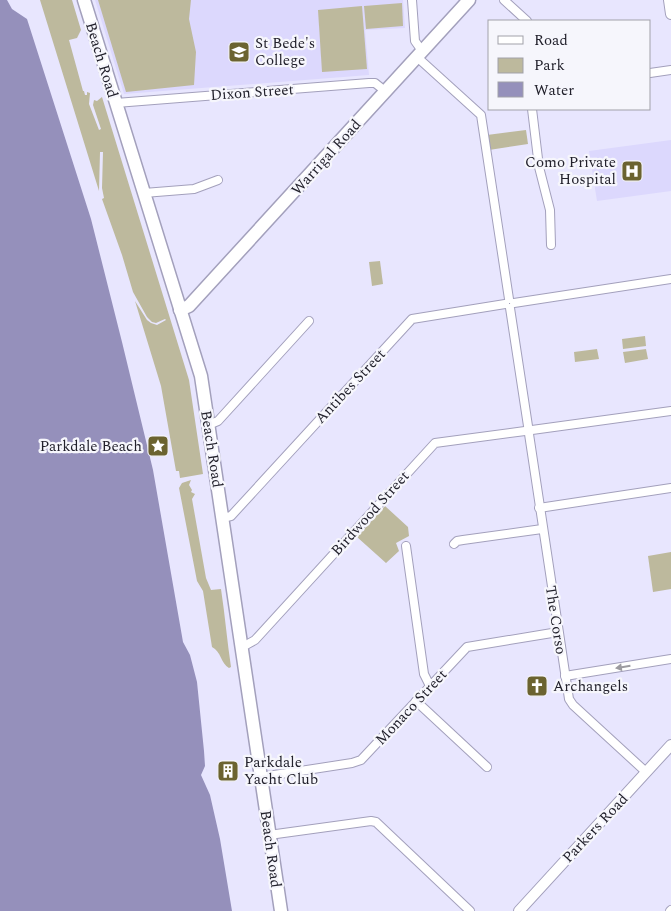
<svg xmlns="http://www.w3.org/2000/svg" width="671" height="911" font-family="Spectral,serif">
  <rect width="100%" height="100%" fill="#e8e6fe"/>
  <g fill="#dcd8fd">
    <polygon points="95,0 403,0 405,28 365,30 369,75 124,94"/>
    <polygon points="671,140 671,191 597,201 589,151"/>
  </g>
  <g fill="#bdb99d">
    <polygon points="40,0 72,0 81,30 77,38 69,40 83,91 84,91 85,95 87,95 87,92 90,93 89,104 99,130 101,129 93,105 94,100 97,101 102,97 189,380 203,474 180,478 179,471 176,471 161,386 135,301 147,320 151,323 157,325 166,320 165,319 156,323 152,322 147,317 133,292 122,255 102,199 104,198 102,188 103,152 100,152 99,191"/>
    <polygon points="98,0 191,0 189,19 196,52 194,85 126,92"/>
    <polygon points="402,3 403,26 366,29 364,6"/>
    <polygon points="362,6 367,69 322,72 318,10"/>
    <polygon points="526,130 528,144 489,150 487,135"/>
    <polygon points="380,261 383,284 372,286 369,262"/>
    <polygon points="645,336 646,346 623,349 622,339"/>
    <polygon points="597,349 599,359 575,362 574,352"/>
    <polygon points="646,349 648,359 625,363 623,352"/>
    <path d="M191 480 189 485 192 490 191 492 195 494 192 499 206 578 211 590 221 589C225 615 227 641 231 667L229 668C221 664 221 651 212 647L203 591 197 581 179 488 182 483Z"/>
    <polygon points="385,506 408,527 409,536 396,543 399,551 386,563 357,537"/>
    <polygon points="671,552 671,589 653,592 648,556"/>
  </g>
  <polygon fill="#9590bb" points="0,0 7,0 12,9 27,19 91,219 122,342 153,470 183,642 190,655 197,682 204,751 205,766 201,775 210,795 220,839 232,911 0,911"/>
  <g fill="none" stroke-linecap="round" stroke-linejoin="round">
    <g stroke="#a3a0bc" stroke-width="10">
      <g id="minor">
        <polyline points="412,0 415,41 422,51"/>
        <polyline points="504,0 527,21"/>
        <polyline points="417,57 481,115 509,299"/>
        <polyline points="650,73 671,70"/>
        <polyline points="116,103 369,83 375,83 385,91"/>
        <polyline points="532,109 539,167 550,210 551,245"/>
        <polyline points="144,193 194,189 218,180"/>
        <polyline points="514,303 671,279"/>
        <polyline points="510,308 528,426"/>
        <polyline points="208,425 218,421 309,321"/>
        <polyline points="532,430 671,411"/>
        <polyline points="529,434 569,699 573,705 646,772"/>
        <polyline points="539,508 671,488"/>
        <polyline points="222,518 231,516 412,319 505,304"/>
        <polyline points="454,544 457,541 463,540 542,529"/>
        <polyline points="406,546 424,674 430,686"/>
        <polyline points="241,646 246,645 255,640 435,443 525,431"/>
        <polyline points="565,676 671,659"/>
        <polyline points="416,701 487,767"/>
        <polyline points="261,777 352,763 361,760 467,647 558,632"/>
        <polyline points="269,835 371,821 376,822 470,911"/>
        <polyline points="670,911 671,910"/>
      </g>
    </g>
    <g stroke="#a3a0bc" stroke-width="12">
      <g id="tertiary">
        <polyline points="669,0 671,14"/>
        <polyline points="519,911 671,745"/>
      </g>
    </g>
    <g stroke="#a3a0bc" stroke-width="15">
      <g id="primary">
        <polyline points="84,0 201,376 281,911"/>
        <polyline points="180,310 189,306 469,0"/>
      </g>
    </g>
    <use href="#minor" stroke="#fff" stroke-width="8"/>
    <use href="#tertiary" stroke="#fff" stroke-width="10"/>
    <use href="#primary" stroke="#fff" stroke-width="12"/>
  </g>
  <defs><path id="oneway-solid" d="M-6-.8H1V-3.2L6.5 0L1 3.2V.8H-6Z" transform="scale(1.25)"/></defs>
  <use fill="#9c9ba0" href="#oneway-solid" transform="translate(623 667) rotate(171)"/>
  <defs>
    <g id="school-square" transform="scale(1.125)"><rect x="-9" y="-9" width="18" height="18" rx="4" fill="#6b6330" stroke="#f6f6fc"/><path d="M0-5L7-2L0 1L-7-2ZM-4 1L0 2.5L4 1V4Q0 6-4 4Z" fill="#fff"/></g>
    <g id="hospital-square" transform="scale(1.125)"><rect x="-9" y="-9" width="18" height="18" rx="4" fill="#6b6330" stroke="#f6f6fc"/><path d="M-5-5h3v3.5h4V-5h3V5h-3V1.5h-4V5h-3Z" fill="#fff"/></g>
    <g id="sight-square" transform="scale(1.125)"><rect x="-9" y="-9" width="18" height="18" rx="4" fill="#6b6330" stroke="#f6f6fc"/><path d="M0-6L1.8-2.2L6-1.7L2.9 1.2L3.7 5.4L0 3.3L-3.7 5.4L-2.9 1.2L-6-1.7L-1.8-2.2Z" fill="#fff"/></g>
    <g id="church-square" transform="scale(1.125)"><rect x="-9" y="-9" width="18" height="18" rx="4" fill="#6b6330" stroke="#f6f6fc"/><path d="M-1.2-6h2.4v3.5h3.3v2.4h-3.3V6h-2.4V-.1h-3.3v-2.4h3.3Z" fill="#fff"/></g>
    <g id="building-square" transform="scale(1.125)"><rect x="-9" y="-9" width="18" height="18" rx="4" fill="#6b6330" stroke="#f6f6fc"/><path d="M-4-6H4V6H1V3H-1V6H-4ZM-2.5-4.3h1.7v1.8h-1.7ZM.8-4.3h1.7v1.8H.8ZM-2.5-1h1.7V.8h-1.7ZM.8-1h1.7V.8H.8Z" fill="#fff"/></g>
  </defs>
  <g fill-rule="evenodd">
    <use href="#school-square" x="239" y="52"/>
    <use href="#hospital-square" x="632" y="171"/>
    <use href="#sight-square" x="158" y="446"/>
    <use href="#church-square" x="537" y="686"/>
    <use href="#building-square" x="228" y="771"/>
  </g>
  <g text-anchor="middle" stroke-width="4.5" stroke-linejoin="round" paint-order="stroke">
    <g font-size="15" fill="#22212c" stroke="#f6f6fc" text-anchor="start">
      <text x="255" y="48">St Bede's<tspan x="255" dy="17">College</tspan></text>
      <text x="616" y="167" text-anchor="end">Como Private<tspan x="616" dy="17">Hospital</tspan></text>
      <text x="142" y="451" text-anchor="end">Parkdale Beach</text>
      <text x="553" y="691">Archangels</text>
      <text x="244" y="767">Parkdale<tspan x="244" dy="17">Yacht Club</tspan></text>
    </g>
    <g font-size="15" fill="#22212c" stroke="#f6f6fc">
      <text transform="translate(102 60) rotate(73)" y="5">Beach Road</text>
      <text transform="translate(252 92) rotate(-4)" y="5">Dixon Street</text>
      <text transform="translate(326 157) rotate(-48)" y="5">Warrigal Road</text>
      <text transform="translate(350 386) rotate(-47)" y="5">Antibes Street</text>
      <text transform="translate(212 449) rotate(81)" y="5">Beach Road</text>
      <text transform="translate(370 513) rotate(-48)" y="5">Birdwood Street</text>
      <text transform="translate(556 620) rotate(81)" y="5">The Corso</text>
      <text transform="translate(411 707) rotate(-47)" y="5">Monaco Street</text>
      <text transform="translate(595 828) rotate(-47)" y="5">Parkers Road</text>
      <text transform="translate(271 849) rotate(82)" y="5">Beach Road</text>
    </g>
  </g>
  <rect x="488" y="20" width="162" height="90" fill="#f6f6fc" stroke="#a1a1a9"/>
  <rect x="498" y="36" width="25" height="8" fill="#ffffff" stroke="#a1a1a9"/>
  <text x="534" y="45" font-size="15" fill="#22212c">Road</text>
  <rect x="498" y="58" width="25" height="15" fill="#bdb99d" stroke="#a1a1a9"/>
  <text x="534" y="70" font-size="15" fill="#22212c">Park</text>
  <rect x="498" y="82" width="25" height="15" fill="#9590bb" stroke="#a1a1a9"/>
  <text x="534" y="95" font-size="15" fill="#22212c">Water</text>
</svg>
